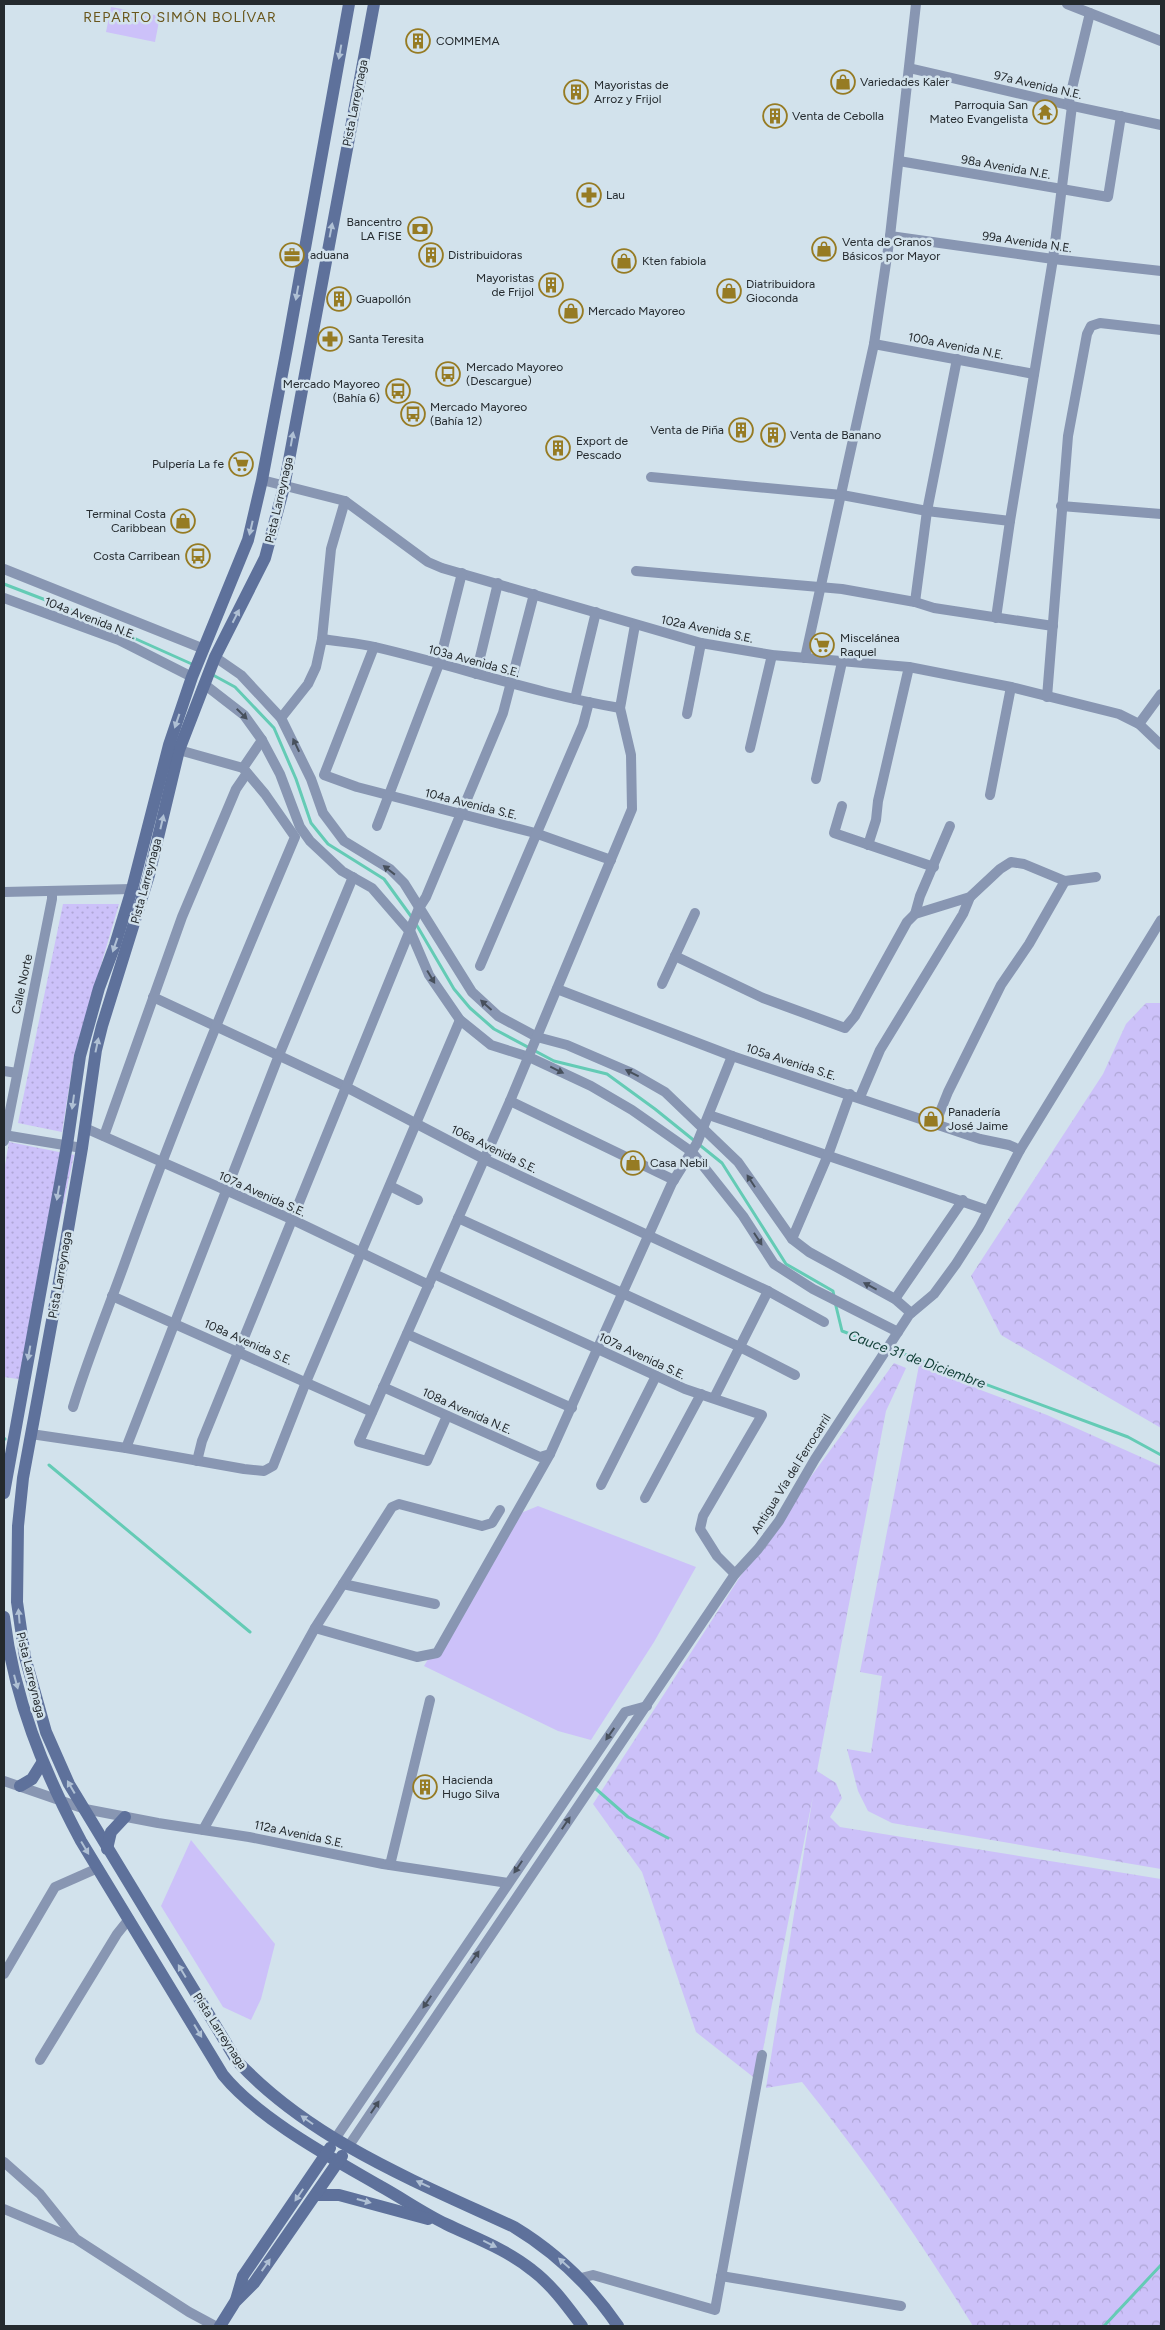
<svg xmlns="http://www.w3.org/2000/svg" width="1165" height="2330" font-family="Figtree,sans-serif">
  <defs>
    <pattern id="forest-crowns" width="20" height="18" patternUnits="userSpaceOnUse" patternTransform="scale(1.25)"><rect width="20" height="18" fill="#ccc1f9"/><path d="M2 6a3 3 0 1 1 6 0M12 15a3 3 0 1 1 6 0" fill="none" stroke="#afa6d6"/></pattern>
    <pattern id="park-dots" width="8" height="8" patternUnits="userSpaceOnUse" patternTransform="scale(1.25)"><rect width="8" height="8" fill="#ccc1f9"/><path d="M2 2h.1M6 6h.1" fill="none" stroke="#afa6d6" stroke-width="1.8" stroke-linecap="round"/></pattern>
  </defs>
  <rect width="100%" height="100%" fill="#d2e2ec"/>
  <g fill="#ccc1f9">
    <polygon points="111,7 160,16 155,42 106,32"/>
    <polygon points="538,1506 696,1567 654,1642 591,1740 558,1731 424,1666 516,1515"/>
    <polygon points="191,1840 275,1944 261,1999 251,2020 223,2007 161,1906"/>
  </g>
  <g fill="url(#forest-crowns)">
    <polygon points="1146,1003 1161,1003 1161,1428 1001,1335 971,1276 1103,1074 1126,1024"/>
    <polygon points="920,1360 978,1389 1047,1415 1161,1466 1161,1869 892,1823 868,1811 858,1791 847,1749 871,1753 882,1676 860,1672"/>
    <path d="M894 1363 906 1368 886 1411 817 1771 836 1783 842 1798 830 1817 840 1827 1161 1879V2326H973C921 2242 865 2160 802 2082L766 2088 813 1796 757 2080 696 2032 642 1872 593 1804 758 1549Z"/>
  </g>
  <g fill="url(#park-dots)">
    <polygon points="63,904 119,904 74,1056 62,1132 18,1123"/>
    <polygon points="9,1142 74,1155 25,1380 4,1377 4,1171"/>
  </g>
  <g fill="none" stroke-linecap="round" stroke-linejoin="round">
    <g stroke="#64cbb5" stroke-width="3">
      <polyline points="4,584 69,609 194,665"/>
      <polyline points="213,675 235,687 274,728 296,779 311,823 328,844 384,879 413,919"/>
      <polyline points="416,924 454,989 470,1008 494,1029 554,1061 607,1074 655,1109 722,1163 786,1264 833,1291 834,1296"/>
      <polyline points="835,1302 842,1331 1128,1437 1161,1455"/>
      <polyline points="4,1438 5,1439"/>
      <polyline points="49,1465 250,1632"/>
      <polyline points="596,1789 628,1817 668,1838"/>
      <polyline points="1104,2326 1161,2265"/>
    </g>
    <g stroke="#8896b2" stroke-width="10">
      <polyline points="1067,4 1161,41"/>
      <polyline points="909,68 1068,105 1161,125"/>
      <polyline points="1068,105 1090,13"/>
      <polyline points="899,161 1108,197 1121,116"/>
      <polyline points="890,236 1053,259 1161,271"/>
      <polyline points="874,344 1034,374"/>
      <polyline points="651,477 842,495 927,511 1010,521"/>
      <polyline points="262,480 345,501 428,562 442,568 701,643 772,655 909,667 1011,687 1119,714 1139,724 1161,745"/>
      <polyline points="1061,506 1161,514"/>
      <polyline points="4,569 204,649"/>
      <polyline points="636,571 842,589 915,602 934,608 1053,626"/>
      <polyline points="4,598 119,640 192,677"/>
      <polyline points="915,602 927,511 957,359"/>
      <polyline points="996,618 1010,521 1053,259 1072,106"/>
      <path d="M322 639C340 642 358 643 375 647 457 666 537 694 620 708"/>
      <polyline points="374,647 324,775 357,787 535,833 611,860"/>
      <polyline points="215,657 241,675 281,718 311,779 323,813 344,841 390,869 404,883 472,992 498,1016 537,1037 567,1045 632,1073 665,1092 738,1162 792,1239 809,1252 895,1299 911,1313"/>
      <polyline points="805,658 874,344 890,236 916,4"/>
      <polyline points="476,674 498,583"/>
      <polyline points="204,684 244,715 262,740 280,774 300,827 310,841 342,871 372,888 411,933 429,975 460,1020 491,1045 529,1057 591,1086 632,1110 692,1152 743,1216 774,1264 813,1289 898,1332"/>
      <polyline points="1047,697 1068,436 1087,334 1091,326 1100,323 1161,330"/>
      <polyline points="575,699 596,612"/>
      <polyline points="687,714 701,643"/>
      <polyline points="281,718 308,684 316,667 322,639 331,549 345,501"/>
      <polyline points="1139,724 1161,694"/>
      <polyline points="750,748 772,655"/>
      <polyline points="243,768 262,740"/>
      <polyline points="816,779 842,662"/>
      <polyline points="990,795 1011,687"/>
      <polyline points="842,806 834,833 934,867"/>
      <polyline points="377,826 439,664 462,573"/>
      <polyline points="868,845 876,820 878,801 909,667"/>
      <polyline points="4,892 132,889"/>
      <polyline points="915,914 920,896 950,826"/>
      <polyline points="675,956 763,998 845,1028 855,1016 907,922 915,914 970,897 1000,869 1011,862 1024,864 1065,881 1096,877"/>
      <polyline points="480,966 583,725 589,702"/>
      <polyline points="662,984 695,913"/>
      <polyline points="557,989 732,1056 980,1139 1009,1145 1020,1150"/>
      <polyline points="153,997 346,1087 484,1159 768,1291 824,1322"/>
      <polyline points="4,1071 17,1073"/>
      <polyline points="860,1097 880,1050 963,914 970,897"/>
      <polyline points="510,1101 674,1180"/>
      <polyline points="709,1115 987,1210"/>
      <polyline points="936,1122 948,1092 1001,985 1029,944 1065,881"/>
      <polyline points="85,1128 291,1219 429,1285"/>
      <polyline points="4,1135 82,1148"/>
      <polyline points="104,1136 182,917 236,789 247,773"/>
      <polyline points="4,1141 52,899 52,892"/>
      <polyline points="390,1186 418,1200"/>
      <polyline points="458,1218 740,1347 795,1375"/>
      <polyline points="792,1239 828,1155 850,1094"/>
      <polyline points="434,1274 685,1389 762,1415 703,1516 700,1529 717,1556 735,1574"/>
      <polyline points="112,1296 372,1412"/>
      <polyline points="895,1299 963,1200"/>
      <polyline points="407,1334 572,1408"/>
      <polyline points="383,1387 540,1457 550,1454 672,1183 697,1143 732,1056"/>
      <polyline points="714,1398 768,1291"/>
      <path d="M73 1407C88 1358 107 1312 124 1265 176 1120 235 979 295 837L265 794 243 768 179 750"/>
      <polyline points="447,1416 427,1461 359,1442 510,1101 632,809 631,755 620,708 635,625"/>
      <polyline points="31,1434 126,1448 244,1469 264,1471 273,1466 306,1382 460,1020"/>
      <polyline points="126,1448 279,1055 353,877"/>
      <polyline points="197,1461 202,1441 419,908 426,897 503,713 534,594"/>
      <polyline points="601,1485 656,1376"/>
      <polyline points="645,1498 701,1394"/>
      <polyline points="343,1584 435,1604"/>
      <polyline points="315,1628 417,1657 437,1653 550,1454"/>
      <polyline points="4,1781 85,1809 158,1823 249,1837 383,1864 508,1883"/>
      <polyline points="203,1830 315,1628 392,1507 399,1504 482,1526 492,1523 500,1510"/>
      <polyline points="390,1865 430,1700"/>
      <polyline points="4,1974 55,1887 98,1868"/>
      <polyline points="40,2060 117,1934 129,1919"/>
      <polyline points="335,2139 625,1712 647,1706"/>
      <polyline points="348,2147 735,1574 758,1549 779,1521 815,1459 909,1315 934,1294 956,1264 979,1228 1020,1150 1161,920"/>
      <polyline points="4,2162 40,2194 76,2239 189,2312 215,2326"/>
      <polyline points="4,2209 73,2238"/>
      <polyline points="721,2276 901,2306"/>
      <polyline points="581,2278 593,2275 715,2310 762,2055"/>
    </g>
    <g stroke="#5e719b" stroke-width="12">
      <path d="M374 4 284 487 265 558 215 657 179 750 149 875 102 1026 96 1050 82 1148 58 1288 23 1478 18 1526 17 1602 25 1657 46 1732 69 1784 237 2061C312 2141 417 2182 514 2227 557 2253 590 2285 618 2326"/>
      <polyline points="4,1493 67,1145 80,1056 99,988 115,945 132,889 169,745 192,677 248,540 262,480 287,348 349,4"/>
      <path d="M4 1617C14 1698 43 1770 81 1841L223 2075C259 2119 330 2157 380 2186 402 2198 423 2213 446 2224 475 2238 506 2249 532 2270 552 2285 567 2306 582 2326"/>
      <polyline points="20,1786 32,1779 42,1763"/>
      <polyline points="107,1849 111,1832 125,1817"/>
      <polyline points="316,2195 339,2195 428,2219"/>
      <polyline points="236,2300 243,2276 330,2148"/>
      <polyline points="220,2326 235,2302 254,2283 342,2156"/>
    </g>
  </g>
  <defs><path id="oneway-solid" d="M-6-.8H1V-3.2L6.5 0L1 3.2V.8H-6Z" transform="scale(1.25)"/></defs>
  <g fill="#afc0d4">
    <use href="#oneway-solid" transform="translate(340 52) rotate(100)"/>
    <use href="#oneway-solid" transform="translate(331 230) rotate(-79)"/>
    <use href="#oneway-solid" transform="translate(297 293) rotate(100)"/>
    <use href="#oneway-solid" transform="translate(292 439) rotate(-80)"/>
    <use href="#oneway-solid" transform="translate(251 528) rotate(103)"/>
    <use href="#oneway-solid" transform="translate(236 616) rotate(-63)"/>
    <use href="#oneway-solid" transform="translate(177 721) rotate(109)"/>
    <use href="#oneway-solid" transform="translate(162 822) rotate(-77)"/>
    <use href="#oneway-solid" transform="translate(115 945) rotate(109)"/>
    <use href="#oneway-solid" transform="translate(97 1045) rotate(-78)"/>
    <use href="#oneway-solid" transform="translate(73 1102) rotate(98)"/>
    <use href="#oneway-solid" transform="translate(58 1193) rotate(100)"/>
    <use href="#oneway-solid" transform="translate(29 1353) rotate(100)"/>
    <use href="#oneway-solid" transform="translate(19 1616) rotate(-95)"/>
    <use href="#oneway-solid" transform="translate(16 1682) rotate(75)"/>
    <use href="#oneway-solid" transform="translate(71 1787) rotate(-120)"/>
    <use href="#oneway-solid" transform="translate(85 1848) rotate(59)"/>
    <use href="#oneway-solid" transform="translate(182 1971) rotate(-121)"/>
    <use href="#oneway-solid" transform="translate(198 2031) rotate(59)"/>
    <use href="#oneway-solid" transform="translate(307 2120) rotate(-145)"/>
    <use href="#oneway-solid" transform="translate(423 2184) rotate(-155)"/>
    <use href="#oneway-solid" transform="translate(299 2195) rotate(124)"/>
    <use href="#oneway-solid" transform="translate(364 2201) rotate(15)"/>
    <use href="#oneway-solid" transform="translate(490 2244) rotate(26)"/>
    <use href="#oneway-solid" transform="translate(564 2263) rotate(-138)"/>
    <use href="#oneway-solid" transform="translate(266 2265) rotate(-55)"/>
  </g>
  <g fill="#47505c">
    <use href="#oneway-solid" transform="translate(242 714) rotate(45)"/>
    <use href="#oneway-solid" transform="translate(296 745) rotate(-115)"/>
    <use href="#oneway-solid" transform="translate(389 870) rotate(-142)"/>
    <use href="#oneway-solid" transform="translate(431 977) rotate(59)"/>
    <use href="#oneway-solid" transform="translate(486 1005) rotate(-138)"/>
    <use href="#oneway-solid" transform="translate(557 1070) rotate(26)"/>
    <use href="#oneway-solid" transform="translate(632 1073) rotate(-153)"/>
    <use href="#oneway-solid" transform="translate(751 1181) rotate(-123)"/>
    <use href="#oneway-solid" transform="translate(758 1239) rotate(57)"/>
    <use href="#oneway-solid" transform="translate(870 1286) rotate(-152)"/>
    <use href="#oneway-solid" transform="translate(610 1734) rotate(125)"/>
    <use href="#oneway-solid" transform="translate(566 1823) rotate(-56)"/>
    <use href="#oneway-solid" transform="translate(518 1867) rotate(124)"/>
    <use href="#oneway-solid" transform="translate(475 1957) rotate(-56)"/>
    <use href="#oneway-solid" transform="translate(427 2002) rotate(124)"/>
    <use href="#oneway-solid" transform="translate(375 2107) rotate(-56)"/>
  </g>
  <defs>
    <g id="building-ring" transform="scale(1.25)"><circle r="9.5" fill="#d2e2ec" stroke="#967b23" stroke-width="1.5"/><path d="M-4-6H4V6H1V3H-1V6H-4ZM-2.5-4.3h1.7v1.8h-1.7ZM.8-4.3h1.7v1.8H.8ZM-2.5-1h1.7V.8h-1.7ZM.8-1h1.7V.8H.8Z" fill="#967b23"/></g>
    <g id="shop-ring" transform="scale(1.25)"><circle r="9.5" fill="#d2e2ec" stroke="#967b23" stroke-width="1.5"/><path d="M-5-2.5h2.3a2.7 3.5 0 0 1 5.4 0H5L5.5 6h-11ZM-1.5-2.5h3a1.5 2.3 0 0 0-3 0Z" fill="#967b23"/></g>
    <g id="temple-ring" transform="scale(1.25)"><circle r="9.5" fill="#d2e2ec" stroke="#967b23" stroke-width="1.5"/><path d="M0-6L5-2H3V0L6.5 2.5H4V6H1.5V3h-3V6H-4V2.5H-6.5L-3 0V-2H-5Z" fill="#967b23"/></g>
    <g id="pharmacy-ring" transform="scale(1.25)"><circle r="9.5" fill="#d2e2ec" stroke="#967b23" stroke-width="1.5"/><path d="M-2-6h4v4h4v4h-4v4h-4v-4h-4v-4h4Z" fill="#967b23"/></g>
    <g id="bank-ring" transform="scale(1.25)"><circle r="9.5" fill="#d2e2ec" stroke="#967b23" stroke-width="1.5"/><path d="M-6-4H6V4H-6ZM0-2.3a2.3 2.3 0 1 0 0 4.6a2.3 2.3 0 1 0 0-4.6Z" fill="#967b23"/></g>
    <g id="office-ring" transform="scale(1.25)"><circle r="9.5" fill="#d2e2ec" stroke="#967b23" stroke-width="1.5"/><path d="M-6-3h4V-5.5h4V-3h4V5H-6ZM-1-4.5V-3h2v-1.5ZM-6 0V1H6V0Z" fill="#967b23"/></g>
    <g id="bus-ring" transform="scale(1.25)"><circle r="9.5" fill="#d2e2ec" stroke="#967b23" stroke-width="1.5"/><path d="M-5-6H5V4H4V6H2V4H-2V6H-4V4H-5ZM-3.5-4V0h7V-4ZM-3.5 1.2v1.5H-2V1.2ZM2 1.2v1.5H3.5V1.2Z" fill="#967b23"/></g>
    <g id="supermarket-ring" transform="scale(1.25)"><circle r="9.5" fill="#d2e2ec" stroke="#967b23" stroke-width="1.5"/><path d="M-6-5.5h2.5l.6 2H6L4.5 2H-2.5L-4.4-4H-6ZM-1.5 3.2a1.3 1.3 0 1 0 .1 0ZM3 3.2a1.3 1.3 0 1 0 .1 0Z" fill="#967b23"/></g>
  </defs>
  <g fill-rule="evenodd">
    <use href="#building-ring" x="418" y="41"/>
    <use href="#shop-ring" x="843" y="82"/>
    <use href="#building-ring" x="576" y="92"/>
    <use href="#temple-ring" x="1045" y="112"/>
    <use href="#building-ring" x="775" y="116"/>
    <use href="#pharmacy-ring" x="589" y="195"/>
    <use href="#bank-ring" x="420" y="229"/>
    <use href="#shop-ring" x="824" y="249"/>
    <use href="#office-ring" x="292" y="255"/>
    <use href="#building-ring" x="431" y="255"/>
    <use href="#shop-ring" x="624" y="261"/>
    <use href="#building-ring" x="551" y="285"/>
    <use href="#shop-ring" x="729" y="291"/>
    <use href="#building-ring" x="339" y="299"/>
    <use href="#shop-ring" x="571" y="311"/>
    <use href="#pharmacy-ring" x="330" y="339"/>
    <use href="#bus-ring" x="448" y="374"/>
    <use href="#bus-ring" x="398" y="391"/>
    <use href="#bus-ring" x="413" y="414"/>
    <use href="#building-ring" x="741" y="430"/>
    <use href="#building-ring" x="773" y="435"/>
    <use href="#building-ring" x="558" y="448"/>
    <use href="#supermarket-ring" x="241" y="464"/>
    <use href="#shop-ring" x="183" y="521"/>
    <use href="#bus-ring" x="198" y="556"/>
    <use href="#supermarket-ring" x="822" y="645"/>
    <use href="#shop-ring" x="931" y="1119"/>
    <use href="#shop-ring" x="633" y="1163"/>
    <use href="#building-ring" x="425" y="1787"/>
  </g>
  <g text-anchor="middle" stroke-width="5" stroke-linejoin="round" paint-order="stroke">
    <g font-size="12" fill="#242a2e" stroke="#d2e2ec" text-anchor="start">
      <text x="436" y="45">COMMEMA</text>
      <text x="860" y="86">Variedades Kaler</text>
      <text x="594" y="89">Mayoristas de<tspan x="594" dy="14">Arroz y Frijol</tspan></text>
      <text x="1028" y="109" text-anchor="end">Parroquia San<tspan x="1028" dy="14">Mateo Evangelista</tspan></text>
      <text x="792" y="120">Venta de Cebolla</text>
      <text x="606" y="199">Lau</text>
      <text x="402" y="226" text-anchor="end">Bancentro<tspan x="402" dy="14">LA FISE</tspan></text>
      <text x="842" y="246">Venta de Granos<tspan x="842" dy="14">Básicos por Mayor</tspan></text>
      <text x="310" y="259">aduana</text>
      <text x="448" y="259">Distribuidoras</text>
      <text x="642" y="265">Kten fabiola</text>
      <text x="534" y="282" text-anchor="end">Mayoristas<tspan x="534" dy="14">de Frijol</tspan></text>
      <text x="746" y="288">Diatribuidora<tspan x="746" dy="14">Gioconda</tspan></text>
      <text x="356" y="303">Guapollón</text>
      <text x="588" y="315">Mercado Mayoreo</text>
      <text x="348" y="343">Santa Teresita</text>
      <text x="466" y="371">Mercado Mayoreo<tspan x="466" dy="14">(Descargue)</tspan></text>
      <text x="380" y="388" text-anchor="end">Mercado Mayoreo<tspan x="380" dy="14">(Bahía 6)</tspan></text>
      <text x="430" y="411">Mercado Mayoreo<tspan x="430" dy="14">(Bahía 12)</tspan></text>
      <text x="724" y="434" text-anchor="end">Venta de Piña</text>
      <text x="790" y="439">Venta de Banano</text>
      <text x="576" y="445">Export de<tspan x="576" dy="14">Pescado</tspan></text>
      <text x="224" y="468" text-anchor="end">Pulpería La fe</text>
      <text x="166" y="518" text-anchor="end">Terminal Costa<tspan x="166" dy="14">Caribbean</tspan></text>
      <text x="180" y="560" text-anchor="end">Costa Carribean</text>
      <text x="840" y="642">Miscelánea<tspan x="840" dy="14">Raquel</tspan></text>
      <text x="948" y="1116">Panadería<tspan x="948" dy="14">José Jaime</tspan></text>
      <text x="650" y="1167">Casa Nebil</text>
      <text x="442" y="1784">Hacienda<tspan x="442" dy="14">Hugo Silva</tspan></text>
    </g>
    <g font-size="12" fill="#242a2e" stroke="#d2e2ec">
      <text transform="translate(1038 85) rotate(13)" y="4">97a Avenida N.E.</text>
      <text transform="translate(355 103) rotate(-79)" y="4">Pista Larreynaga</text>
      <text transform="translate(1006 167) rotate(10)" y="4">98a Avenida N.E.</text>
      <text transform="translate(1027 242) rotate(8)" y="4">99a Avenida N.E.</text>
      <text transform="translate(956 346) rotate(11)" y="4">100a Avenida N.E.</text>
      <text transform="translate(279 500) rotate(-77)" y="4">Pista Larreynaga</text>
      <text transform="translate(90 618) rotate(21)" y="4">104a Avenida N.E.</text>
      <text transform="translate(707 629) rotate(12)" y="4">102a Avenida S.E.</text>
      <text transform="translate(474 661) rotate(15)" y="4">103a Avenida S.E.</text>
      <text transform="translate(471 804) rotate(14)" y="4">104a Avenida S.E.</text>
      <text transform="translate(146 881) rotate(-75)" y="4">Pista Larreynaga</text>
      <text transform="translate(22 984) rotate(-78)" y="4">Calle Norte</text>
      <text transform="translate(791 1062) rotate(18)" y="4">105a Avenida S.E.</text>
      <text transform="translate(494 1149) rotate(26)" y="4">106a Avenida S.E.</text>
      <text transform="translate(262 1194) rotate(24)" y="4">107a Avenida S.E.</text>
      <text transform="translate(60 1275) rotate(-80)" y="4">Pista Larreynaga</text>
      <text transform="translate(248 1342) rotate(24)" y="4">108a Avenida S.E.</text>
      <text transform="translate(642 1356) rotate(25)" y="4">107a Avenida S.E.</text>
      <text transform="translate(467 1411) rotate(24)" y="4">108a Avenida N.E.</text>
      <text transform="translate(791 1474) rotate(-58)" y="4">Antigua Vía del Ferrocarril</text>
      <text transform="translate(31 1675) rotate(76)" y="4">Pista Larreynaga</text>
      <text transform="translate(299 1834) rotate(12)" y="4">112a Avenida S.E.</text>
      <text transform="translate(220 2031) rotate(57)" y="4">Pista Larreynaga</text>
    </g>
    <g font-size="14" letter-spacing="1" fill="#69561b" stroke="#d2e2ec">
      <text x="180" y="22">REPARTO SIMÓN BOLÍVAR</text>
    </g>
    <g font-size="14" font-style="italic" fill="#0e3e35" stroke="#d2e2ec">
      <text transform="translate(917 1359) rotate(20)" y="5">Cauce 31 de Diciembre</text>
    </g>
  </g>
  <rect width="1165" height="2330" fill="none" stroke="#242a2e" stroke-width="10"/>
</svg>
